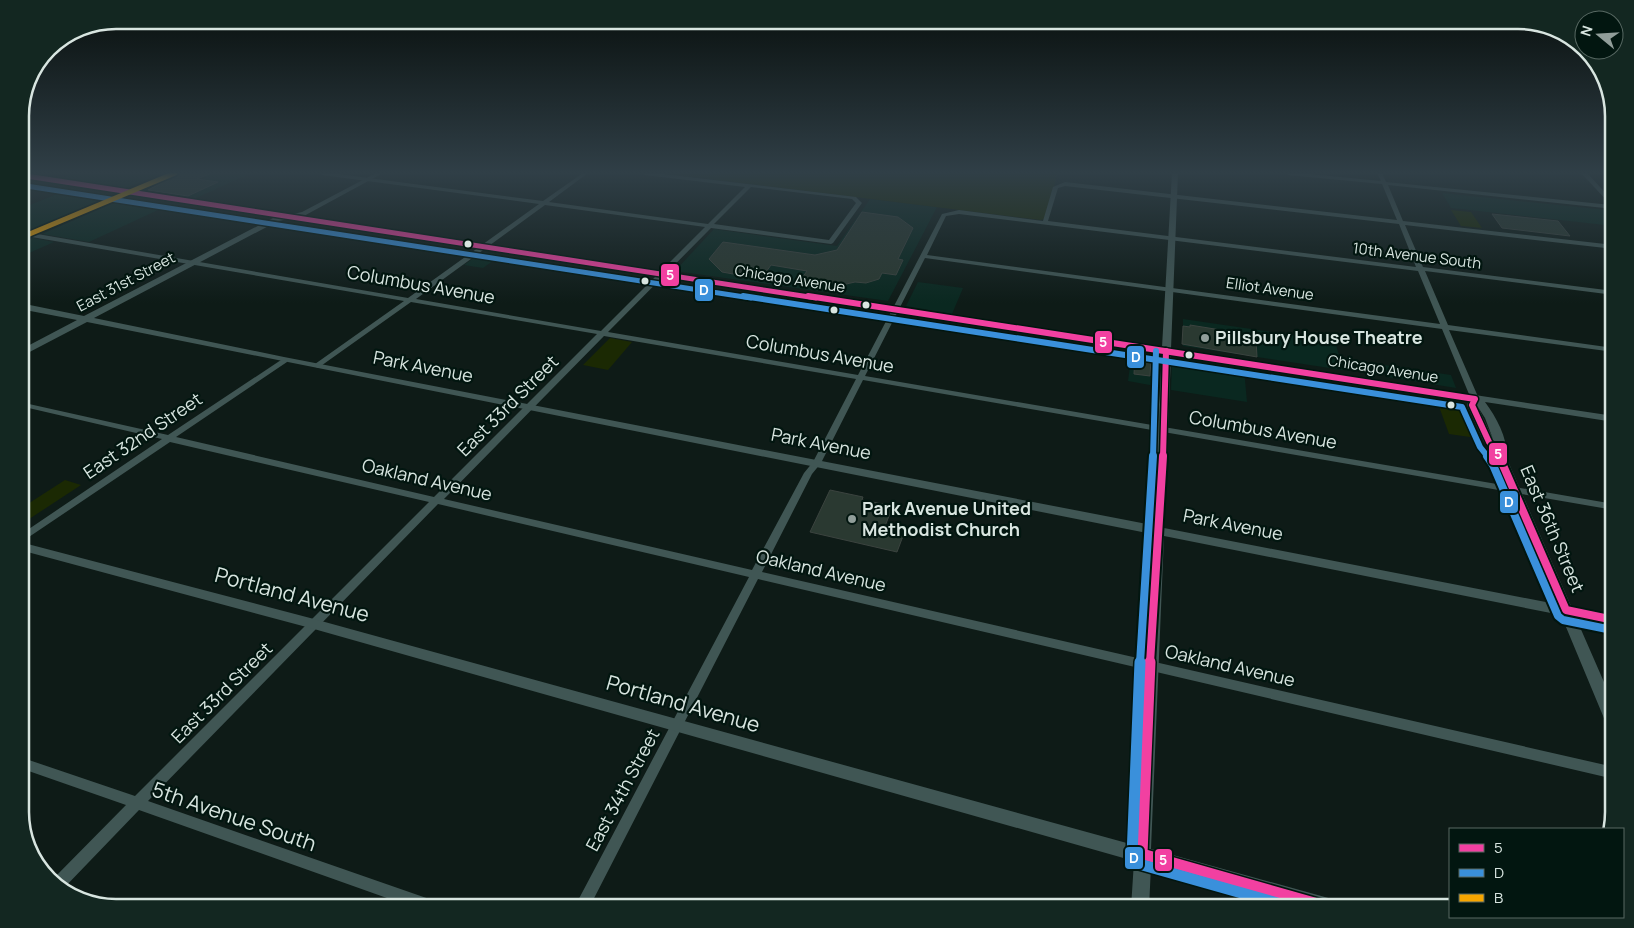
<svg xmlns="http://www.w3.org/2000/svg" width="1634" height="928" font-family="Manrope,sans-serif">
  <rect width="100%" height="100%" fill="#0e1b17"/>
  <g fill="#0a2820">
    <polygon points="74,173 164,173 125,188 62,178"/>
    <polygon points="181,173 251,173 194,199 167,195 206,177"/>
    <polygon points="72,188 111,195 34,229 20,229 20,209"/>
    <polygon points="1442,193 1607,210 1614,218 1614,226 1451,208"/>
    <polygon points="125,198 171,204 89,242 42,234"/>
    <polygon points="870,199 937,207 888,301 675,271 714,229 837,246"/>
    <polygon points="33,238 54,242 20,257 20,242"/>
    <polygon points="484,252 501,255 483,268 464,265 479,254"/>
    <polygon points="918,282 963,288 952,314 906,306"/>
    <polygon points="1183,319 1335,341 1343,370 1183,346"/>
    <polygon points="1132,352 1151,355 1157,359 1155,386 1128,381"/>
    <polygon points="1179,359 1244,369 1247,402 1171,390 1172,361"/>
    <polygon points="1384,365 1451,375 1456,388 1388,377"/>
  </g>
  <g fill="#1b2903">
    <polygon points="661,173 1058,173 1044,219 1041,220"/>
    <polygon points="1451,210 1471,212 1482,228 1461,226"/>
    <polygon points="610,338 632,342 608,370 583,365"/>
    <polygon points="1437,401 1464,406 1477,438 1449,434"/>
    <polygon points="65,480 81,485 20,525 20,509"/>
  </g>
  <g fill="#2a3931" stroke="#3b433f">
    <polygon points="181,173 212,173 197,179 218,182 188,196 148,190"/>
    <polygon points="862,212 898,217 913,228 898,259 903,260 896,275 882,273 879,279 866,283 855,282 842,285 826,282 821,284 800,281 807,271 771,265 761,279 722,272 709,259 723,242 815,255 837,250"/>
    <polygon points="1492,214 1558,221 1570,236 1502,228"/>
    <polygon points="1190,325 1227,331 1228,336 1256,340 1257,357 1182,344 1183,326 1190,327"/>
    <polygon points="1135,357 1151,359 1150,376 1134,374"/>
    <polygon points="830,490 863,497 862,500 893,506 883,531 903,536 897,552 810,532"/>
  </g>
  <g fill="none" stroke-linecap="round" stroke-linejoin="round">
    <g fill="#405654" fill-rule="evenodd">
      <path d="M320 173H331L543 201 583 173H588L549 202 708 224 745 187 645 175 643 173H655L856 197 862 203 833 243 831 244 711 228 608 332 858 375 942 214 959 210 1043 221 1053 187 1065 182 1397 220 1382 184 1288 175 1286 173H1299L1381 181 1377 173H1382L1386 182 1611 205 1581 173H1587L1614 202V209L1388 185 1403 221 1614 245V249L1405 225 1423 267 1614 291V295L1425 271 1448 325 1614 348V352L1449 330 1479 399 1478 401H1475L1471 399 1442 329 925 258 865 376 1614 504V510L863 380 821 463 812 474 762 572 1614 767V779L758 579 589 908H574L749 577 438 504 148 801 435 901 440 903 442 908H415L139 810 62 890 52 880 126 805 20 768V757L135 796 429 502 170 442 20 543V535L162 439 20 406V402L168 435 284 358H287L288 360 287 362 176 437 434 497 597 334 411 302 318 368 314 366 315 364 404 301 20 235V231L408 298 539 204 322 175ZM1065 186 1399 224 1416 267 1048 221 1058 188ZM751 187 852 199 856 203 829 240 714 224ZM545 205 705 227 601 331 416 299ZM959 214 1418 271 1440 324 927 255 946 216ZM604 336 856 379 813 462 804 473 752 570 444 499Z"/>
      <polygon points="1610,173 1614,173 1614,175 1610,174"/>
    </g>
    <path fill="#405654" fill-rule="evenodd" d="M20 173 289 215 302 212 376 173H383L302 217 1162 347 1172 173H1178L1171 349 1614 416V422L1485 402C1497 418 1508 439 1507 459L1571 606 1614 615V625L1576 618 1614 705V730L1609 728 1606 723 1561 615 1164 536 1151 849 1332 899 1338 902 1341 908H1300L1151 866 1149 908H1131L1134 861 314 629 20 550V542L314 619 1134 845 1152 534 87 322 20 357V350L77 320 20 309V303L84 316 275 217 20 177ZM289 219 1162 353 1152 525 284 357 94 318 278 221ZM1171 355 1469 400 1467 405 1484 442 1497 460 1556 604 1164 528ZM1478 407 1485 418 1493 439Z"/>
    <polygon fill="#3a5251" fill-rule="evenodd" points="169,173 179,173 20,241 20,235"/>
    <g stroke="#021610" stroke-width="8">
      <polyline id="bus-1-far3" points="20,175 816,298"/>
    </g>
    <g stroke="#021610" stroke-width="9">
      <g id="bus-1-far2">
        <polyline points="808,296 1475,399 1472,405 1489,442 1500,457"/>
        <polyline points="1163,457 1166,351"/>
      </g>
    </g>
    <g stroke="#021610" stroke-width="12">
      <g id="bus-1-far1">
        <polyline points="1499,456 1566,610 1614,620"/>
        <polyline points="1150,663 1163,456"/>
      </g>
    </g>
    <g stroke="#021610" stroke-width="14">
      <polyline id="bus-1" points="1150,662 1142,854 1332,908"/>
    </g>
    <g stroke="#021610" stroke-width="8">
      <polyline id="bus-2-far3" points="20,185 751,298"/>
    </g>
    <g stroke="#021610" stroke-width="9">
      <g id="bus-2-far2">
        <polyline points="743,296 1462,407 1480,447 1488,457"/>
        <polyline points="1153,457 1156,351"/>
      </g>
    </g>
    <g stroke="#021610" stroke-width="12">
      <g id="bus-2-far1">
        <polyline points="1487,456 1493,465 1558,616 1563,620 1612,630"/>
        <polyline points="1140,663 1153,456"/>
      </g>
    </g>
    <g stroke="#021610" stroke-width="14">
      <polyline id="bus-2" points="1140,662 1132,856 1139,864 1295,908"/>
    </g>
    <g stroke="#021610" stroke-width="8">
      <polyline id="bus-3" points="20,238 175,173"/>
    </g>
    <use href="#bus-1-far3" stroke="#f240a1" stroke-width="5"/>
    <use href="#bus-1-far2" stroke="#f240a1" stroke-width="6"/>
    <use href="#bus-1-far1" stroke="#f240a1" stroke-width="8"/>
    <use href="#bus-1" stroke="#f240a1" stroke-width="11"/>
    <use href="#bus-2-far3" stroke="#3a90db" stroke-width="5"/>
    <use href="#bus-2-far2" stroke="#3a90db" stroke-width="6"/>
    <use href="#bus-2-far1" stroke="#3a90db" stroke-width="8"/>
    <use href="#bus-2" stroke="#3a90db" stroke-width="11"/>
    <use href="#bus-3" stroke="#f7a600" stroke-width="5"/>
  </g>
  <linearGradient id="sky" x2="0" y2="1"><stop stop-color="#080f0d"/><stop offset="0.57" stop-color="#303f47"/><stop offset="1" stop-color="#303f47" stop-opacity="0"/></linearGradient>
  <rect width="1634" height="303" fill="url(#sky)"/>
  <g fill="#d8e5e0" stroke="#021610" stroke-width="2">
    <circle cx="468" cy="244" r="4.5"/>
    <circle cx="645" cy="281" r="4.5"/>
    <circle cx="866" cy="305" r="4.5"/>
    <circle cx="834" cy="310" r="4.5"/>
    <circle cx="1189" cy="355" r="4.5"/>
    <circle cx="1451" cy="405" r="4.5"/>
  </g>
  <g fill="#919e9a" stroke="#021610" stroke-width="2">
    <circle cx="1205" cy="338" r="5"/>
    <circle cx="852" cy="519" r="5"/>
  </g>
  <g text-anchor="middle" stroke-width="4.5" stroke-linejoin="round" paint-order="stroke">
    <g font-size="15" fill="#d8e5e0" stroke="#021610">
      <text transform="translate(1417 256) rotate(7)" y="5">10th Avenue South</text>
      <text transform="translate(790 279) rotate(9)" y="5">Chicago Avenue</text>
      <text transform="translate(126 282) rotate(-28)" y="5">East 31st Street</text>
      <text transform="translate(1270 289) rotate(8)" y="5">Elliot Avenue</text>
      <text transform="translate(1383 369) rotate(9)" y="5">Chicago Avenue</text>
    </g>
    <g font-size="18" fill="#d8e5e0" stroke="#021610">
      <text transform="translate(421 285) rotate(10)" y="6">Columbus Avenue</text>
      <text transform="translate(820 354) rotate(10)" y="6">Columbus Avenue</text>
      <text transform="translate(423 367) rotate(11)" y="6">Park Avenue</text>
      <text transform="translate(508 406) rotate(-45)" y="6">East 33rd Street</text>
      <text transform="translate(1263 430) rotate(10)" y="6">Columbus Avenue</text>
      <text transform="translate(143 436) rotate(-34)" y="6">East 32nd Street</text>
      <text transform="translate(821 444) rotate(11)" y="6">Park Avenue</text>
      <text transform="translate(427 480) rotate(13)" y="6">Oakland Avenue</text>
      <text transform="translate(1233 525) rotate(11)" y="6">Park Avenue</text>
      <text transform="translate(1552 529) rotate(67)" y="6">East 36th Street</text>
      <text transform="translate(821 571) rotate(13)" y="6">Oakland Avenue</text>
      <text transform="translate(1230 666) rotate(13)" y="6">Oakland Avenue</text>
      <text transform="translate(222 693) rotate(-45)" y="6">East 33rd Street</text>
      <text transform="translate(623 790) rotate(-62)" y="6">East 34th Street</text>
    </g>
    <g font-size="18" font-weight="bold" fill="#d8e5e0" stroke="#021610" text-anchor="start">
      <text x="1215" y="344">Pillsbury House Theatre</text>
      <text x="862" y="515">Park Avenue United<tspan x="862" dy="21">Methodist Church</tspan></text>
    </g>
    <g font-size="21" fill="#d8e5e0" stroke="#021610">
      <text transform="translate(292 595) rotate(15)" y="7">Portland Avenue</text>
      <text transform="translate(683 704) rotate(16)" y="7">Portland Avenue</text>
      <text transform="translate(234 817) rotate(19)" y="7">5th Avenue South</text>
    </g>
  </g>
  <path d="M0 0H1634V928H0ZM116 29H1518A87 87 0 0 1 1605 116V812A87 87 0 0 1 1518 899H116A87 87 0 0 1 29 812V116A87 87 0 0 1 116 29Z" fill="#132721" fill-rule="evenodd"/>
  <path fill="none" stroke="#d8e5e0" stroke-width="2.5" d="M116 29H1518A87 87 0 0 1 1605 116V812A87 87 0 0 1 1518 899H116A87 87 0 0 1 29 812V116A87 87 0 0 1 116 29Z"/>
  <g stroke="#021610" stroke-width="2">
    <rect x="660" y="263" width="20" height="24" rx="5" fill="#f240a1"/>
    <rect x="694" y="278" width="20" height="24" rx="5" fill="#3a90db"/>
    <rect x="1094" y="330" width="19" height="24" rx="5" fill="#f240a1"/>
    <rect x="1126" y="345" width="19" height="24" rx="5" fill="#3a90db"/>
    <rect x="1488" y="442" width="20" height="24" rx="5" fill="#f240a1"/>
    <rect x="1499" y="490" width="20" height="24" rx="5" fill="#3a90db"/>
    <rect x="1124" y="846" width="20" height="24" rx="5" fill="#3a90db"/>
    <rect x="1154" y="848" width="19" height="24" rx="5" fill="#f240a1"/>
  </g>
  <g font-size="14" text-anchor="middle" font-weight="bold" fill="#fff">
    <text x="670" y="280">5</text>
    <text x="704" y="295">D</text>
    <text x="1103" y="347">5</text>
    <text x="1136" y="362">D</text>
    <text x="1498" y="459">5</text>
    <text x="1509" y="507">D</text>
    <text x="1134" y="863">D</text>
    <text x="1163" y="865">5</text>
  </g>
  <rect x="1449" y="828" width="175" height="90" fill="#021610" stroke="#586963"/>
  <rect x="1459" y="844" width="25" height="8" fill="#f240a1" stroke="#586963"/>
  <text x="1494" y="853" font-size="15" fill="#d8e5e0">5</text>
  <rect x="1459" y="869" width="25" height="8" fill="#3a90db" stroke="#586963"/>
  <text x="1494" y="878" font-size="15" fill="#d8e5e0">D</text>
  <rect x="1459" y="894" width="25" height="8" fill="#f7a600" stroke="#586963"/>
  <text x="1494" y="903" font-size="15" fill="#d8e5e0">B</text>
  <g transform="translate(1599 35) rotate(288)"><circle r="24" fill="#021610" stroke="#586963"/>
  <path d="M0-4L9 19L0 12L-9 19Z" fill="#919e9a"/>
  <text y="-8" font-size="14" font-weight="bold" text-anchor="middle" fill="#d8e5e0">N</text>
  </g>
</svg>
